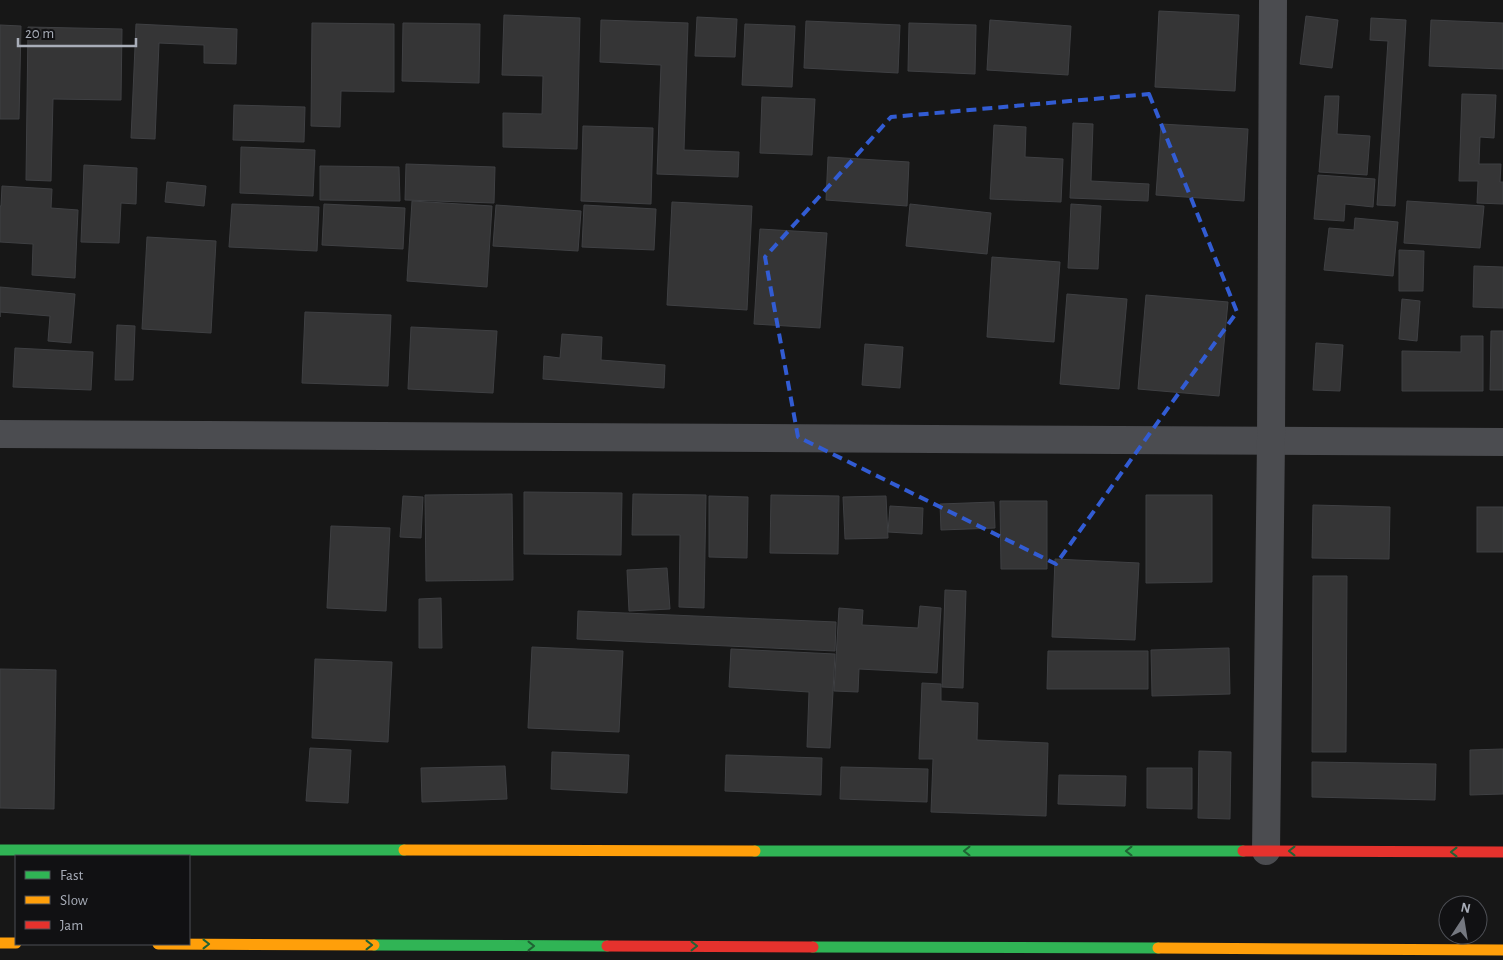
<svg xmlns="http://www.w3.org/2000/svg" width="1503" height="960" font-family="'Alegreya Sans',sans-serif">
  <rect width="100%" height="100%" fill="#171717"/>
  <g fill="#353536" stroke="#3f4043">
    <polygon points="1159,11 1239,15 1235,91 1155,87"/>
    <polygon points="504,15 580,18 577,149 503,147 503,113 542,114 543,76 502,75"/>
    <polygon points="1306,16 1338,20 1332,68 1300,64"/>
    <polygon points="697,17 737,19 735,57 695,56"/>
    <polygon points="1371,18 1406,20 1395,206 1377,205 1388,41 1370,40"/>
    <polygon points="601,20 688,23 684,150 739,152 738,177 657,174 661,65 600,62"/>
    <polygon points="990,20 1071,26 1068,75 987,70"/>
    <polygon points="1431,20 1503,23 1503,69 1429,66"/>
    <polygon points="806,21 900,25 898,73 804,68"/>
    <polygon points="312,23 394,24 394,92 341,91 340,127 311,126"/>
    <polygon points="403,23 480,24 479,83 402,81"/>
    <polygon points="909,23 976,25 975,74 908,71"/>
    <polygon points="136,24 237,29 236,64 204,63 204,45 159,43 155,139 131,138"/>
    <polygon points="745,24 795,26 792,87 742,85"/>
    <polygon points="0,25 21,26 19,119 0,119"/>
    <polygon points="28,27 122,29 121,100 53,99 51,181 26,180"/>
    <polygon points="1462,94 1496,95 1494,138 1480,137 1479,164 1501,164 1500,182 1503,182 1503,204 1477,203 1478,181 1459,181"/>
    <polygon points="1325,96 1339,96 1337,134 1370,136 1367,175 1319,172"/>
    <polygon points="762,97 815,99 812,155 760,153"/>
    <polygon points="234,105 305,107 304,142 233,140"/>
    <polygon points="1073,123 1093,124 1091,181 1149,184 1148,201 1070,198"/>
    <polygon points="1161,124 1248,129 1244,201 1156,195"/>
    <polygon points="994,125 1026,127 1025,157 1063,159 1061,202 990,199"/>
    <polygon points="583,126 653,128 651,204 581,201"/>
    <polygon points="241,147 315,150 313,196 240,193"/>
    <polygon points="828,157 909,162 907,206 826,200"/>
    <polygon points="406,164 495,167 494,203 405,200"/>
    <polygon points="84,165 137,168 136,204 121,203 119,243 81,242"/>
    <polygon points="320,166 399,167 400,201 320,200"/>
    <polygon points="1318,175 1375,179 1373,207 1345,204 1344,221 1314,219"/>
    <polygon points="167,182 206,186 204,206 165,202"/>
    <polygon points="2,186 52,189 51,208 78,210 75,278 32,275 33,244 0,242 0,206 1,206"/>
    <polygon points="412,201 492,206 487,287 407,281"/>
    <polygon points="1407,201 1484,206 1480,248 1404,243"/>
    <polygon points="672,202 752,206 747,310 667,305"/>
    <polygon points="232,204 319,207 317,251 229,247"/>
    <polygon points="324,204 405,208 403,249 322,245"/>
    <polygon points="910,204 991,213 987,254 906,246"/>
    <polygon points="1071,204 1101,206 1098,269 1068,268"/>
    <polygon points="496,205 581,211 578,251 493,246"/>
    <polygon points="584,205 656,209 654,250 582,247"/>
    <polygon points="1355,218 1398,222 1393,276 1324,270 1329,228 1354,230"/>
    <polygon points="760,229 827,233 820,328 754,324"/>
    <polygon points="147,237 216,241 211,333 142,329"/>
    <polygon points="1399,250 1424,251 1423,291 1399,291"/>
    <polygon points="992,257 1060,262 1054,342 987,337"/>
    <polygon points="1474,266 1503,267 1503,308 1473,307"/>
    <polygon points="0,287 75,294 71,343 48,341 50,316 0,312 0,317"/>
    <polygon points="1067,294 1127,299 1119,389 1060,384"/>
    <polygon points="1146,295 1228,302 1219,396 1138,389"/>
    <polygon points="1402,299 1420,301 1417,341 1399,339"/>
    <polygon points="305,312 391,315 388,386 302,383"/>
    <polygon points="117,325 135,326 133,380 115,380"/>
    <polygon points="411,327 497,331 493,393 408,389"/>
    <polygon points="1491,331 1503,331 1503,390 1490,390"/>
    <polygon points="562,334 602,337 601,360 665,365 664,388 543,379 544,356 560,358"/>
    <polygon points="1461,336 1483,336 1483,391 1402,391 1402,351 1461,352"/>
    <polygon points="1316,343 1343,345 1340,391 1313,390"/>
    <polygon points="865,344 903,347 900,388 862,385"/>
    <polygon points="15,348 93,352 91,390 13,387"/>
    <polygon points="524,492 622,493 621,555 524,554"/>
    <polygon points="512,494 513,580 426,581 425,495"/>
    <polygon points="633,494 706,495 704,608 679,607 680,535 632,535"/>
    <polygon points="771,495 839,496 838,554 770,553"/>
    <polygon points="1146,495 1212,495 1212,582 1146,583"/>
    <polygon points="403,496 423,497 421,538 400,537"/>
    <polygon points="709,496 748,497 747,558 709,557"/>
    <polygon points="886,496 888,538 845,539 843,497"/>
    <polygon points="1000,501 1047,501 1047,569 1001,569"/>
    <polygon points="994,502 995,528 941,530 940,504"/>
    <polygon points="1313,505 1390,507 1389,559 1312,558"/>
    <polygon points="890,506 923,508 922,534 888,532"/>
    <rect x="1477" y="507" width="26" height="45"/>
    <polygon points="331,526 390,528 386,611 327,608"/>
    <polygon points="1055,559 1139,563 1135,640 1052,637"/>
    <polygon points="667,568 670,609 629,611 627,570"/>
    <polygon points="1313,576 1347,576 1346,752 1312,752"/>
    <polygon points="945,590 966,591 963,688 942,687"/>
    <polygon points="441,598 442,648 419,648 419,599"/>
    <polygon points="920,606 941,608 937,673 859,669 858,692 834,691 839,608 863,610 862,625 918,628"/>
    <polygon points="578,611 836,622 835,651 577,639"/>
    <polygon points="532,647 623,651 619,732 528,728"/>
    <polygon points="1229,648 1230,694 1152,696 1151,650"/>
    <polygon points="731,649 835,654 830,748 807,747 809,692 729,687"/>
    <polygon points="1048,651 1148,651 1148,689 1047,689"/>
    <polygon points="315,659 392,662 388,742 312,738"/>
    <polygon points="0,669 56,670 54,809 0,808"/>
    <polygon points="922,683 941,684 941,701 978,703 977,740 1048,743 1046,816 931,812 933,759 919,759"/>
    <polygon points="310,748 351,750 348,803 306,801"/>
    <polygon points="1503,749 1503,794 1470,795 1470,750"/>
    <polygon points="1199,751 1231,752 1230,819 1198,818"/>
    <polygon points="552,752 629,755 627,793 551,789"/>
    <polygon points="726,755 822,758 821,795 725,791"/>
    <polygon points="1312,762 1436,764 1435,800 1312,797"/>
    <polygon points="505,766 507,799 422,802 421,768"/>
    <polygon points="841,767 928,769 927,802 840,799"/>
    <polygon points="1147,768 1192,768 1192,809 1147,808"/>
    <polygon points="1059,775 1126,776 1125,806 1058,804"/>
  </g>
  <g fill="none" stroke-linecap="round" stroke-linejoin="round">
    <g stroke="#4b4c50" stroke-width="28">
      <polyline points="0,434 1503,442"/>
      <polyline points="1266,851 1271,440 1273,0"/>
    </g>
    <g stroke="#30b455" stroke-width="11">
      <polyline points="0,850 404,850"/>
      <polyline points="755,851 1243,851"/>
      <polyline points="374,945 607,946"/>
      <polyline points="813,947 1158,948"/>
    </g>
    <g stroke="#ff9f0a" stroke-width="11">
      <polyline points="404,850 755,851"/>
      <polyline points="0,943 16,943"/>
      <polyline points="158,944 374,945"/>
      <polyline points="1158,948 1503,950"/>
    </g>
    <g stroke="#e5322d" stroke-width="11">
      <polyline points="1243,851 1503,852"/>
      <polyline points="607,946 813,947"/>
    </g>
  </g>
  <defs><path id="oneway-chevron" d="M-2-3.5L2.5 0L-2 3.5" fill="none" stroke-width="1.6" stroke-linecap="round" stroke-linejoin="round" transform="scale(1.25)"/></defs>
  <g stroke="#206234">
    <use href="#oneway-chevron" transform="translate(967 851) rotate(-180)"/>
    <use href="#oneway-chevron" transform="translate(1129 851) rotate(-180)"/>
    <use href="#oneway-chevron" transform="translate(1292 851) rotate(-180)"/>
    <use href="#oneway-chevron" transform="translate(1454 852) rotate(-180)"/>
    <use href="#oneway-chevron" transform="translate(206 944)"/>
    <use href="#oneway-chevron" transform="translate(369 945)"/>
    <use href="#oneway-chevron" transform="translate(531 946)"/>
    <use href="#oneway-chevron" transform="translate(694 946)"/>
  </g>
  <path fill="none" stroke="#325cd3" stroke-width="4" stroke-dasharray="10 6" stroke-linejoin="round" d="M1149 94 1237 312 1056 564 798 437 765 257 891 117Z"/>
  <rect x="15" y="855" width="175" height="90" fill="#111113" stroke="#4d4f55"/>
  <rect x="25" y="871" width="25" height="8" fill="#30b455" stroke="#4d4f55"/>
  <text x="60" y="880" font-size="15" fill="#a8adb8">Fast</text>
  <rect x="25" y="896" width="25" height="8" fill="#ff9f0a" stroke="#4d4f55"/>
  <text x="60" y="905" font-size="15" fill="#a8adb8">Slow</text>
  <rect x="25" y="921" width="25" height="8" fill="#e5322d" stroke="#4d4f55"/>
  <text x="60" y="930" font-size="15" fill="#a8adb8">Jam</text>
  <g transform="translate(1463 920) rotate(12)"><circle r="24" fill="#111113" stroke="#4d4f55"/>
  <path d="M0-4L9 19L0 12L-9 19Z" fill="#757880"/>
  <text y="-8" font-size="14" font-weight="bold" text-anchor="middle" fill="#a8adb8">N</text>
  </g>
  <path d="M18 38v8h118v-8" fill="none" stroke="#a8adb8" stroke-width="2.5"/>
  <text x="25" y="38" font-size="15" fill="#a8adb8" stroke="#111113" stroke-width="4" paint-order="stroke">20 m</text>
</svg>
